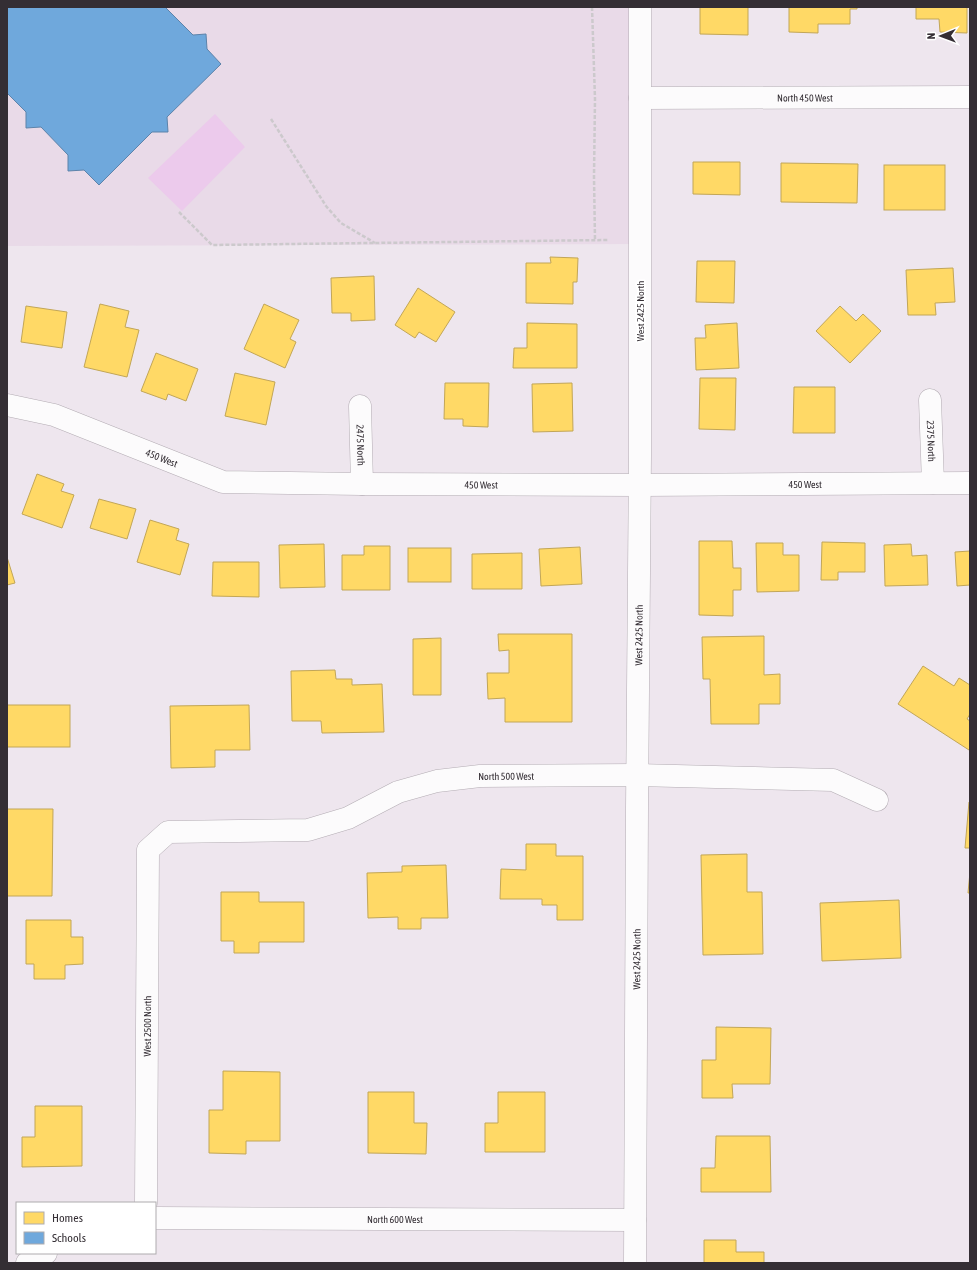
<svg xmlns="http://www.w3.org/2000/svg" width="977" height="1270" font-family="'Asap Condensed',sans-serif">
  <rect width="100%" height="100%" fill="#eee6ee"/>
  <polygon fill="#e9dae8" points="7,7 637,7 637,244 7,246"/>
  <polygon fill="#eccaec" points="215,114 245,147 182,211 148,178"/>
  <g fill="#ffd966" stroke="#c2a657">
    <polygon points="700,7 748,7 748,35 700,34"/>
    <polygon points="789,7 857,7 857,9 850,9 850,24 818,24 818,33 789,32"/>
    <polygon points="916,7 967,7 967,33 940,32 939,19 916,19"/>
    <polygon points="693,162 740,162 740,195 693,194"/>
    <polygon points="781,163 858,164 857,203 781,202"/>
    <rect x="884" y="165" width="61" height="45"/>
    <polygon points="550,257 578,258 577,282 573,282 573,304 526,303 526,263 551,263"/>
    <polygon points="697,261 735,261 734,303 696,302"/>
    <polygon points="953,268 955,302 935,303 936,315 908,315 906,270"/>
    <polygon points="374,276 375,320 351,321 351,313 332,313 331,278"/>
    <polygon points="418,288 455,312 436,342 419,332 415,338 395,325"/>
    <polygon points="100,304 129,311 125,327 139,330 127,377 84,367"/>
    <polygon points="264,304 299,320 290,339 296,342 285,368 244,349"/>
    <polygon points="26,306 67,312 62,348 21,342"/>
    <polygon points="840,306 856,321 863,314 881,331 850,363 816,331"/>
    <polygon points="527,323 577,324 577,368 513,368 514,348 527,348"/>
    <polygon points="737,323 739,368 696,370 695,338 706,338 705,325"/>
    <polygon points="156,353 198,369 186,401 168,394 166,400 141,391"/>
    <polygon points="235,373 275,382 266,425 225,416"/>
    <polygon points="700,378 736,378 735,430 699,429"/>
    <polygon points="445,383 489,383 488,427 463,426 463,419 444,419"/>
    <polygon points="572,383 573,431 533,432 532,384"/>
    <polygon points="794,387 835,387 835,433 793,433"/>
    <polygon points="37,474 64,484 61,491 74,495 62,528 22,514"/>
    <polygon points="99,499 136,509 127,539 90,528"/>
    <polygon points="150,520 179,529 176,540 189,544 180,575 137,562"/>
    <polygon points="699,541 732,541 733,568 741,568 741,590 733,590 733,616 699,615"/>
    <polygon points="822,542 865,543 865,572 838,572 838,580 821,580"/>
    <polygon points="756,543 783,543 783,555 799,555 799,591 757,592"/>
    <polygon points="324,544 325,587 280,588 279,545"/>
    <polygon points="911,544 912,556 927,555 928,585 885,586 884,545"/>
    <polygon points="364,546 390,546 390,590 342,590 342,555 364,555"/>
    <polygon points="580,547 582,584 541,586 539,549"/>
    <rect x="408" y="548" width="43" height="34"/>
    <polygon points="970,551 970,585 957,586 955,552"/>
    <polygon points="522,553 522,589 472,589 472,554"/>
    <polygon points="7,557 15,583 7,585"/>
    <polygon points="213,562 259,562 259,597 212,596"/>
    <polygon points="498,634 572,634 572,722 505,722 505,698 488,699 487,673 509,673 509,650 499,651"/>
    <polygon points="764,636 764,675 780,674 780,704 759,704 759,724 711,724 710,679 703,679 702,637"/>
    <polygon points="441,638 441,695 413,695 413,639"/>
    <polygon points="923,666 954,686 959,678 970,685 970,714 967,719 970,721 970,748 969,750 898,704"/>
    <polygon points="335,670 336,679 352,679 352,685 382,684 384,732 322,733 321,721 292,721 291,671"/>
    <rect x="7" y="705" width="63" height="42"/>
    <polygon points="249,705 250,750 215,750 215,767 171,768 170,706"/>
    <polygon points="969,802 970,802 970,848 965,848"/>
    <polygon points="7,809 53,809 52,896 7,896"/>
    <polygon points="526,844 556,844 556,856 583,856 583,920 557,920 557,905 542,905 542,899 500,899 501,869 526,870"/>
    <polygon points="747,854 747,892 762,892 763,954 703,955 701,855"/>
    <polygon points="446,865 448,918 421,918 421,929 398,929 398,917 368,918 367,873 402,872 402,866"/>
    <polygon points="970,872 970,893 968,893"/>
    <polygon points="221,892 259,892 259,902 304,902 304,942 259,942 259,953 234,953 234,941 221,941"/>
    <polygon points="899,900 901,958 822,961 820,903"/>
    <polygon points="26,920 71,920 71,937 83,937 83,964 65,965 65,979 34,979 34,964 26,964"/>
    <polygon points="716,1027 771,1028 770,1084 732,1084 733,1098 702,1098 702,1060 716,1060"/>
    <polygon points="223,1071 280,1072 280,1141 246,1141 246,1154 209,1153 209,1110 223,1110"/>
    <polygon points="368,1092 414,1092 414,1123 427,1123 426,1154 368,1153"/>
    <polygon points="498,1092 545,1092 545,1152 485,1152 485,1123 498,1123"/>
    <polygon points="35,1106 82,1106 82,1166 22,1167 22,1137 35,1137"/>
    <polygon points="716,1136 770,1136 771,1192 701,1192 701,1168 715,1168"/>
    <polygon points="704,1240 736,1240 736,1252 764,1252 764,1263 704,1263"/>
  </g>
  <polygon fill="#6fa8dc" stroke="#5d83aa" points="7,7 165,7 193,35 206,34 207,49 221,64 167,117 168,132 152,132 99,185 84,170 68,171 68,155 41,127 26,128 26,112 7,93"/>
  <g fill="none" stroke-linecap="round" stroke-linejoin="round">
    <g stroke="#b3acb3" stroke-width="23">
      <g id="minor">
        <path id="s1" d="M640 98 970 97"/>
        <path id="s2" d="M930 400 933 483"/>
        <path id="s3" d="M7 405 54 415 223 482 362 484 639 485 970 483"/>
        <path id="s4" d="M360 406 362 484"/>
        <path id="s5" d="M146 1203 148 850 168 832 308 830 348 818 398 792 437 781 480 776 637 775 833 780 877 800"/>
        <path id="s6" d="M155 1218 635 1220"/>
        <polyline points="27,1263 46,1253"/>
        <path id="s7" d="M635 1263 637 808 640 456V7"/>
      </g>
    </g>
    <g stroke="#ccc9cc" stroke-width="2.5" stroke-dasharray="4 2" stroke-linecap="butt">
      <polyline points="592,7 595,99 594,177 595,240"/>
      <polyline points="271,119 326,206 341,223 375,243"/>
      <polyline points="179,212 212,245 608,240"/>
    </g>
    <use href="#minor" stroke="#fcfbfc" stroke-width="22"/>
  </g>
  <g text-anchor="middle" stroke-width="4" stroke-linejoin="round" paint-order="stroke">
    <g font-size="10" fill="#342e34" stroke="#fff">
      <text dy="4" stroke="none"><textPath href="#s1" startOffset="165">North 450 West</textPath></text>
      <text transform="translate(640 311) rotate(-90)" y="4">West 2425 North</text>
      <text dy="4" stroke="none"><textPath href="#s2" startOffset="41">2375 North</textPath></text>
      <text dy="4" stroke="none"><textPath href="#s4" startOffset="39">2475 North</textPath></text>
      <text dy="4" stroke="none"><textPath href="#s3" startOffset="164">450 West</textPath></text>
      <text dy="4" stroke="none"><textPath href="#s3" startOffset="812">450 West</textPath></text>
      <text dy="4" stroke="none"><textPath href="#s3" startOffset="488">450 West</textPath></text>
      <text dy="4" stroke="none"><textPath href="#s7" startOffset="628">West 2425 North</textPath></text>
      <text dy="4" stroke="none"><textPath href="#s5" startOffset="728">North 500 West</textPath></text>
      <text dy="4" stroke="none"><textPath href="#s7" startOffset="304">West 2425 North</textPath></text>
      <text dy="4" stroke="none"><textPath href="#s5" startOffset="177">West 2500 North</textPath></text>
      <text dy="4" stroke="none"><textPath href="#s6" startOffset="240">North 600 West</textPath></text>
    </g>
  </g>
  <rect width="977" height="1270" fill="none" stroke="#342e34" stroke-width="16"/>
  <rect x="16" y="1202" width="140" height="52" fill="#ffffff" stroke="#aeabae"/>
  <rect x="24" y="1212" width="20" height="12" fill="#ffd966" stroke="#aeabae"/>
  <text x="52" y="1222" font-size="12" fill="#342e34">Homes</text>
  <rect x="24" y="1232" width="20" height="12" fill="#6fa8dc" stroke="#aeabae"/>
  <text x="52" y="1242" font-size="12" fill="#342e34">Schools</text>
  <g transform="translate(941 36) rotate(269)" stroke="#ffffff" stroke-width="3" paint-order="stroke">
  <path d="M0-3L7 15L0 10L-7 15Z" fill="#342e34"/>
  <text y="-6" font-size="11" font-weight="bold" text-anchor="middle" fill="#342e34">N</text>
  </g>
</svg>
